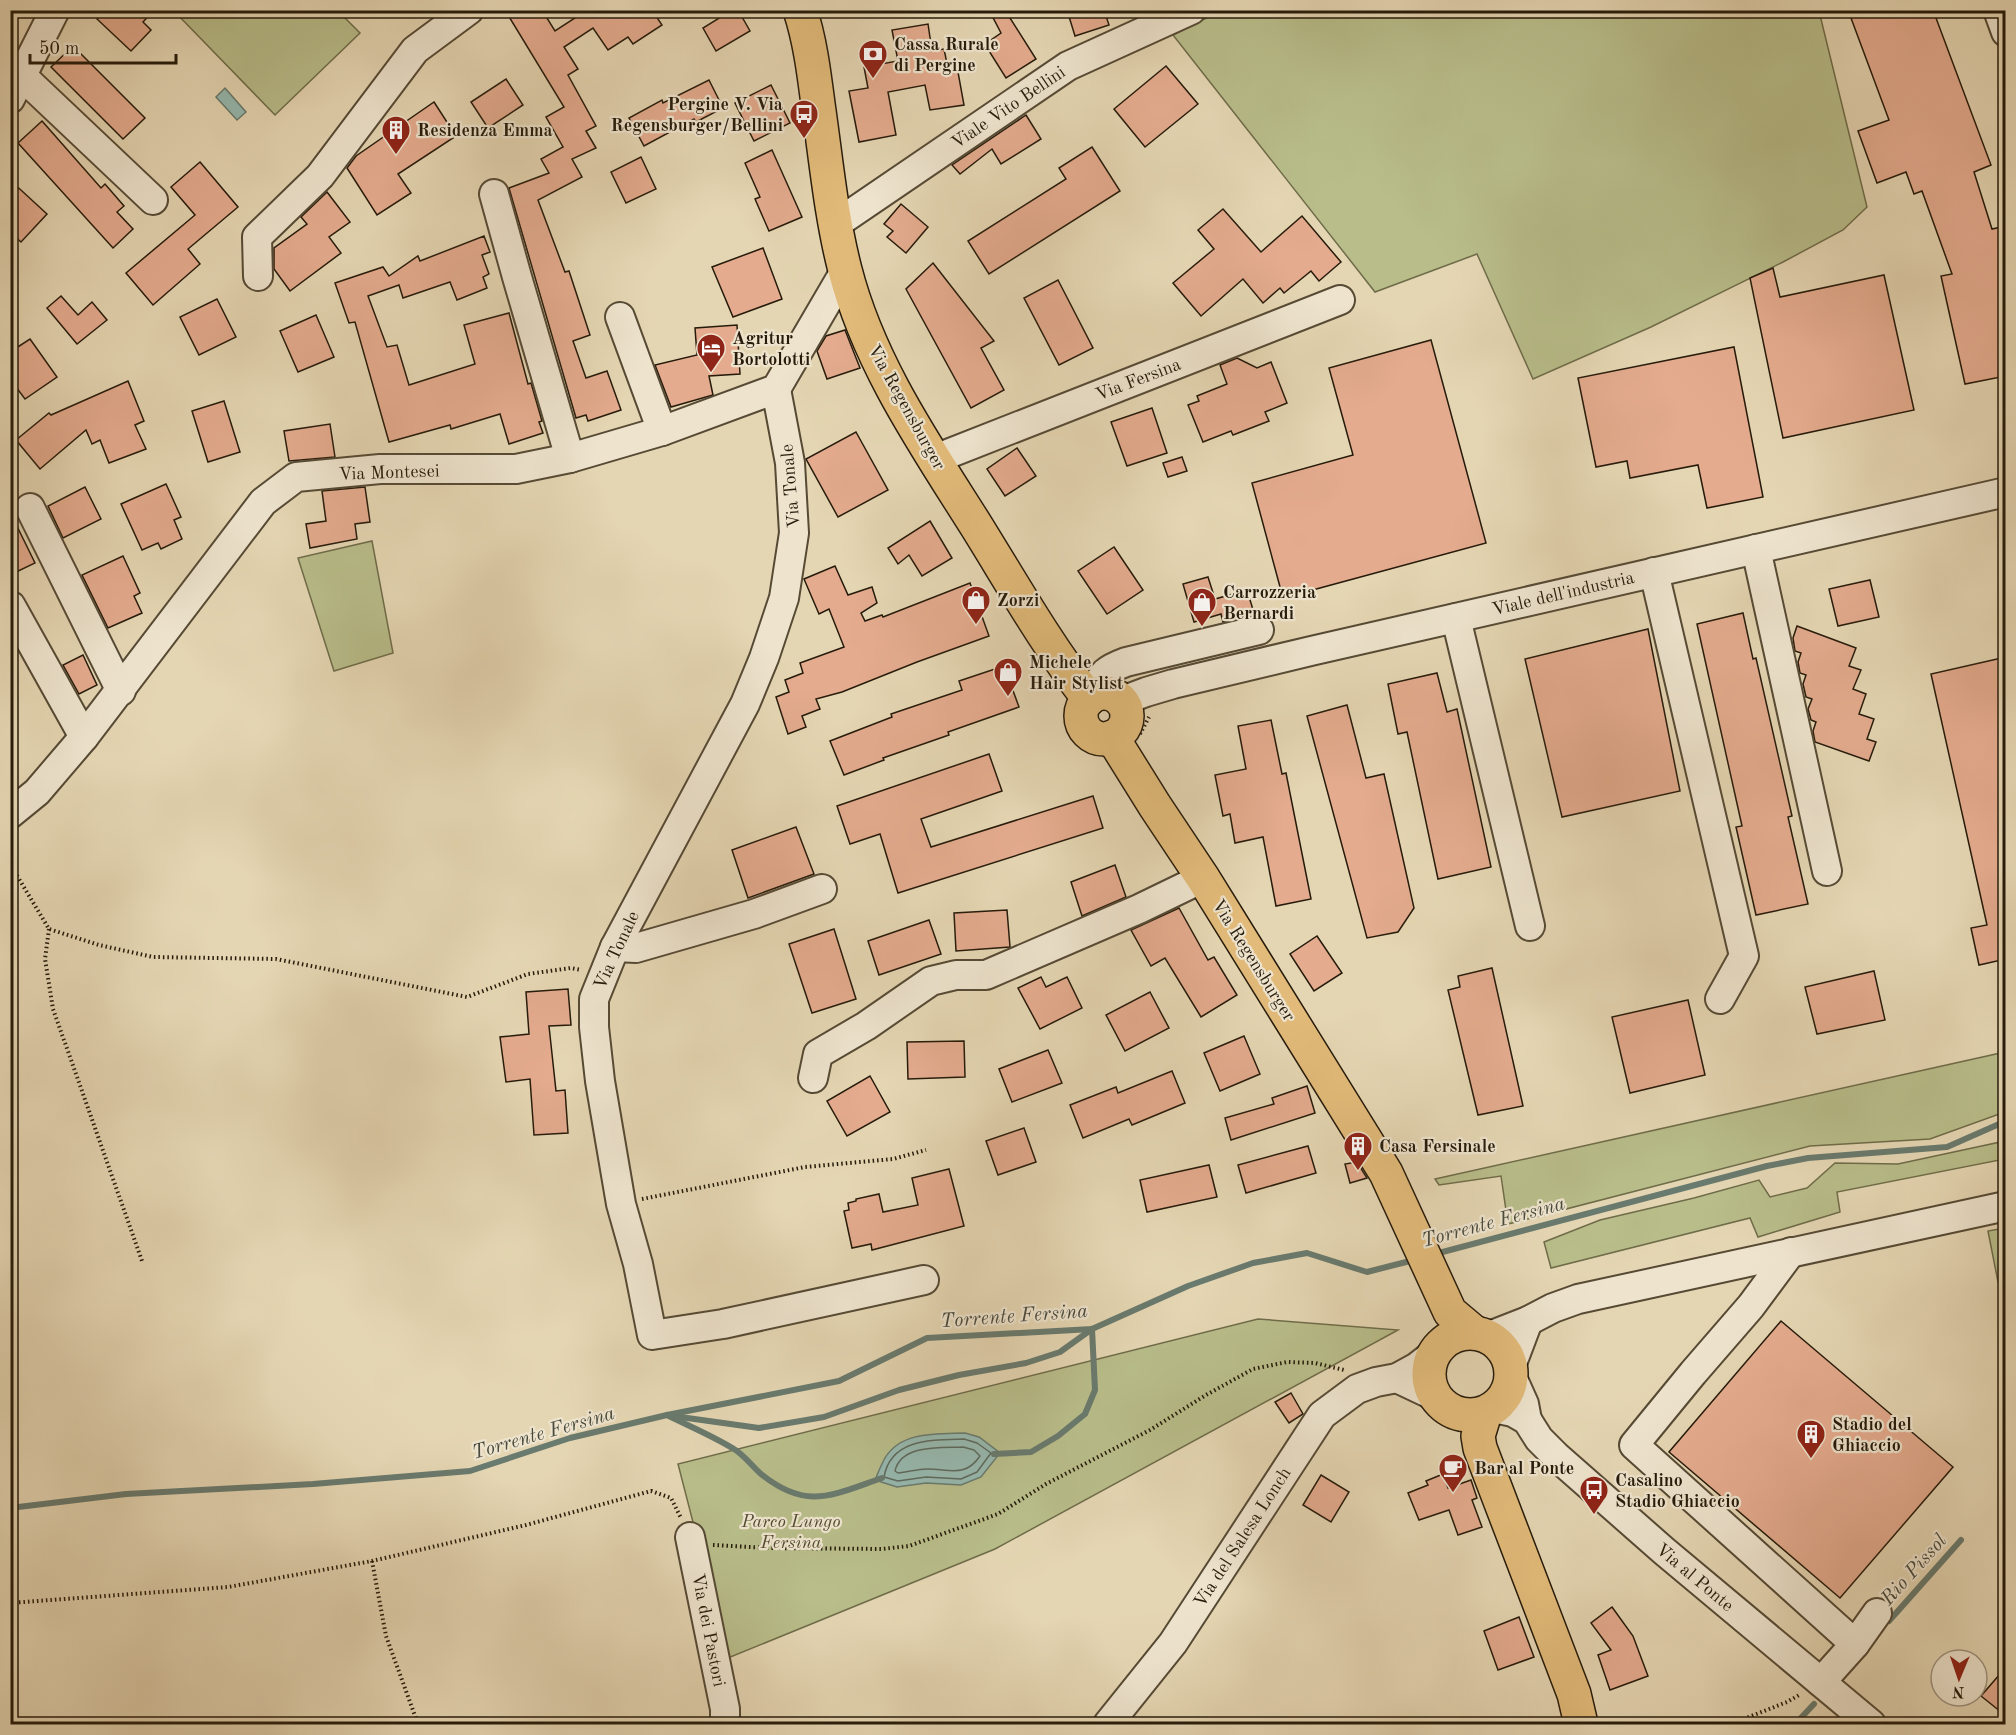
<svg xmlns="http://www.w3.org/2000/svg" width="2016" height="1735" font-family="'Old Standard TT',serif">
  <rect width="100%" height="100%" fill="#e5d6b3"/>
  <filter id="stains"><feTurbulence type="fractalNoise" baseFrequency=".00333" numOctaves="4"/><feColorMatrix values="0 0 0 0 .2 0 0 0 0 .09 0 0 0 0 .02 0 0 0 .5 -.17"/></filter>
  <radialGradient id="worn" r=".72"><stop offset=".6" stop-color="#630" stop-opacity="0"/><stop offset="1" stop-color="#630" stop-opacity=".3"/></radialGradient>
  <g fill="#b8bd8a" stroke="#6f6c4a" stroke-width="1.5">
    <polygon points="1222,10 1819,11 1867,207 1843,230 1783,262 1651,327 1533,379 1477,254 1375,292 1173,35"/>
    <polygon points="174,11 338,11 360,33 275,115"/>
    <polygon points="372,541 393,653 334,671 298,558"/>
    <polygon points="2005,1052 2005,1112 1930,1139 1810,1146 1508,1224 1501,1176 1439,1185 1435,1179"/>
    <polygon points="2005,1141 2005,1159 1837,1192 1840,1212 1758,1237 1750,1218 1551,1268 1544,1242 1600,1220 1694,1198 1759,1180 1770,1197 1807,1188 1835,1163 1898,1164"/>
    <polygon points="2005,1228 2005,1280 1998,1282 1988,1231"/>
    <polygon points="1258,1319 1398,1330 995,1549 728,1658 678,1464"/>
  </g>
  <g fill="#96b9b0" stroke="#697a6e" stroke-width="1.5">
    <polygon points="225,88 246,112 237,120 216,97"/>
    <path d="M965 1433 979 1437 1000 1453 981 1477 961 1485 926 1483 897 1487 875 1480C878 1473 881 1465 885 1458 901 1431 937 1434 965 1433Z"/>
  </g>
  <g fill="none" stroke-linecap="round" stroke-linejoin="round">
    <g stroke="#5e6a5e" stroke-width="1.5">
      <path d="M964 1439 977 1443 991 1453 977 1472 961 1479 926 1477 898 1481 884 1477C891 1438 933 1440 964 1439Z"/>
      <path d="M963 1447 974 1450 980 1456C965 1478 950 1469 927 1469 918 1469 908 1472 898 1473L895 1471C901 1444 941 1448 963 1447Z"/>
    </g>
    <g stroke="#697a6e" stroke-width="6">
      <polyline points="1435,1254 1767,1166 1808,1158 1947,1147 2006,1121"/>
      <path d="M667 1415C689 1426 713 1436 734 1449 744 1455 752 1466 761 1474 807 1511 832 1495 882 1478"/>
      <polyline points="673,1416 759,1428 824,1417 899,1390 959,1375 1026,1363 1060,1352 1092,1329"/>
      <polyline points="994,1454 1031,1452 1058,1436 1085,1414 1095,1390 1092,1329"/>
      <polyline points="10,1508 126,1494 313,1484 470,1471 570,1438 667,1415 839,1381 927,1338 1092,1329 1188,1286 1253,1263 1307,1253 1367,1272 1414,1260"/>
      <polyline points="1889,1621 1961,1540"/>
      <polyline points="1789,1724 1798,1721 1814,1704"/>
    </g>
  </g>
  <g fill="#e4ab8e" stroke="#261b0b" stroke-width="1.5">
    <polygon points="105,10 154,10 143,22 151,30 131,51 97,19"/>
    <polygon points="505,10 542,10 555,31 587,10 652,10 662,25 633,44 628,37 608,50 593,28 564,47 578,69 568,75 596,126 586,131 596,148 572,159 582,177 538,200 565,272 569,271 590,335 573,341 586,378 607,371 621,410 588,421 586,415 576,418 509,188 549,173 541,159 563,147 546,117 564,107"/>
    <polygon points="732,10 738,10 750,31 716,51 703,28"/>
    <polygon points="989,10 1005,10 1036,59 1006,78 989,51 995,47 991,40 1001,33"/>
    <polygon points="1067,10 1104,10 1109,25 1075,36"/>
    <polygon points="1848,10 1933,10 1991,165 1974,172 1992,229 2006,226 2006,376 1965,384 1941,276 1952,274 1922,191 1914,194 1906,172 1877,183 1858,131 1889,120"/>
    <polygon points="928,24 932,51 944,49 949,73 958,72 964,105 930,110 925,85 888,92 896,135 859,142 849,91 868,88 864,67 898,61 892,30"/>
    <polygon points="73,46 145,118 123,139 51,67"/>
    <polygon points="1166,66 1198,104 1145,147 1114,109"/>
    <polygon points="506,79 523,105 488,128 471,102"/>
    <polygon points="709,80 723,108 696,122 694,119 644,146 629,118 662,100 663,103"/>
    <polygon points="771,85 790,123 754,141 735,103"/>
    <polygon points="434,102 456,136 398,174 411,193 377,215 347,168 356,156"/>
    <polygon points="1026,115 1041,139 1001,164 992,149 960,174 952,165"/>
    <polygon points="42,121 101,188 105,184 124,206 117,212 133,229 113,248 18,143"/>
    <polygon points="1092,147 1120,191 989,274 968,241 1066,179 1059,168"/>
    <polygon points="772,150 802,217 769,231 755,199 760,197 745,163"/>
    <polygon points="641,157 656,189 626,203 611,172"/>
    <polygon points="200,162 238,207 188,249 200,264 153,305 126,273 195,215 171,187"/>
    <polygon points="10,180 47,214 21,242 10,232"/>
    <polygon points="327,192 350,222 329,237 341,253 290,291 274,269 274,248 307,224 301,217"/>
    <polygon points="901,204 928,227 906,253 887,237 893,231 884,224"/>
    <polygon points="1223,209 1261,252 1302,216 1341,262 1319,281 1311,271 1284,293 1280,288 1263,303 1243,279 1201,316 1173,283 1214,249 1198,230"/>
    <polygon points="484,236 490,252 482,255 489,274 483,277 487,288 457,300 450,282 403,298 399,285 368,296 387,347 397,345 409,385 475,364 464,325 509,313 528,384 531,383 542,421 539,422 543,433 509,444 500,414 451,429 450,425 389,442 355,322 349,323 335,283 383,267 389,276 418,256 420,261"/>
    <polygon points="763,248 782,299 733,317 712,267"/>
    <polygon points="933,263 994,341 981,348 1004,390 971,408 906,289"/>
    <polygon points="1773,268 1780,297 1884,275 1914,410 1783,438 1750,278"/>
    <polygon points="1058,280 1093,348 1059,365 1024,298"/>
    <polygon points="61,296 78,315 92,302 107,320 77,344 47,308"/>
    <polygon points="217,299 236,337 199,355 180,317"/>
    <polygon points="316,315 334,357 298,372 280,331"/>
    <polygon points="737,325 740,374 709,376 713,395 671,407 655,365 697,355 695,328"/>
    <polygon points="845,330 860,368 827,379 817,351 826,336"/>
    <polygon points="30,339 57,377 25,399 10,379 10,352"/>
    <polygon points="1431,340 1486,543 1283,598 1252,483 1353,455 1329,368"/>
    <polygon points="1734,347 1763,497 1707,508 1698,465 1630,478 1627,461 1596,467 1578,378"/>
    <polygon points="1237,358 1257,368 1271,362 1287,403 1265,412 1269,421 1233,435 1231,431 1203,442 1188,405 1199,401 1197,396 1227,384 1220,365"/>
    <polygon points="128,381 144,421 135,425 146,449 109,463 100,440 92,444 86,430 40,469 16,440 49,413 51,415"/>
    <polygon points="224,401 240,452 208,462 192,411"/>
    <polygon points="1152,408 1167,453 1127,466 1111,422"/>
    <polygon points="330,424 335,457 289,461 284,431"/>
    <polygon points="856,432 888,490 838,517 806,459"/>
    <polygon points="1017,448 1036,476 1005,496 987,469"/>
    <polygon points="1182,457 1187,471 1168,477 1163,463"/>
    <polygon points="166,484 181,517 174,520 182,539 161,549 158,543 142,550 121,504"/>
    <polygon points="85,487 101,519 63,538 48,506"/>
    <polygon points="365,487 370,522 355,524 357,539 310,548 306,524 326,521 322,491"/>
    <polygon points="10,512 35,563 10,575"/>
    <polygon points="930,521 952,558 922,576 909,555 898,564 888,548"/>
    <polygon points="1114,547 1143,590 1107,614 1078,571"/>
    <polygon points="123,556 140,593 134,596 142,613 108,628 82,575"/>
    <polygon points="835,566 848,595 872,587 877,603 861,613 865,621 882,615 883,617 970,583 989,636 917,662 842,692 816,699 820,709 802,716 806,727 788,734 776,697 789,692 785,680 803,673 800,663 844,647 829,609 819,614 804,579"/>
    <polygon points="1208,577 1215,599 1247,590 1254,613 1223,622 1221,614 1194,622 1183,584"/>
    <polygon points="1870,580 1879,617 1838,626 1829,589"/>
    <polygon points="1743,613 1753,659 1756,658 1792,816 1788,817 1808,904 1756,915 1736,827 1742,826 1697,624"/>
    <polygon points="1797,626 1856,648 1849,666 1861,670 1853,689 1866,694 1859,714 1874,719 1867,739 1876,742 1869,761 1815,742 1813,731 1816,722 1811,720 1808,709 1812,699 1806,697 1803,684 1806,675 1800,673 1798,662 1801,653 1795,651 1793,638"/>
    <polygon points="1648,629 1680,791 1562,817 1525,659"/>
    <polygon points="83,655 97,685 79,694 63,665"/>
    <polygon points="2006,657 2006,959 1979,965 1971,928 1987,925 1931,674"/>
    <polygon points="1004,666 1019,707 948,732 949,735 883,758 884,760 844,775 830,741 892,717 891,714 962,690 959,681"/>
    <polygon points="1437,673 1447,712 1457,709 1491,867 1438,879 1407,732 1398,734 1388,684"/>
    <polygon points="1347,705 1366,778 1384,774 1414,908 1398,932 1367,938 1307,716"/>
    <polygon points="1271,720 1282,774 1286,773 1311,899 1276,906 1263,837 1235,843 1230,814 1223,816 1215,775 1246,769 1238,726"/>
    <polygon points="989,754 1002,791 921,819 931,847 1093,796 1103,828 898,893 880,834 850,844 837,806"/>
    <polygon points="796,827 814,874 748,898 732,850"/>
    <polygon points="1115,865 1126,897 1082,916 1071,882"/>
    <polygon points="1179,908 1208,960 1214,957 1237,995 1201,1017 1165,958 1151,966 1131,930"/>
    <polygon points="1007,910 1010,947 956,951 954,913"/>
    <polygon points="929,920 941,954 879,975 868,941"/>
    <polygon points="834,929 856,999 812,1013 789,944"/>
    <polygon points="1317,936 1342,973 1314,991 1290,954"/>
    <polygon points="1492,968 1523,1106 1478,1115 1448,990 1460,987 1458,976"/>
    <polygon points="1874,971 1885,1020 1817,1034 1805,987"/>
    <polygon points="1041,977 1046,987 1067,977 1082,1008 1040,1029 1018,988"/>
    <polygon points="568,989 571,1025 549,1026 556,1091 565,1090 568,1133 534,1135 530,1079 506,1082 500,1037 529,1034 526,992"/>
    <polygon points="1150,992 1169,1028 1125,1051 1106,1015"/>
    <polygon points="1688,1000 1705,1075 1630,1093 1612,1017"/>
    <polygon points="1244,1036 1260,1074 1220,1091 1204,1053"/>
    <polygon points="964,1041 965,1077 908,1079 907,1042"/>
    <polygon points="1048,1050 1062,1083 1012,1102 999,1069"/>
    <polygon points="1172,1071 1185,1103 1132,1125 1129,1119 1083,1138 1070,1105 1116,1087 1118,1093"/>
    <polygon points="870,1076 890,1112 847,1136 827,1101"/>
    <polygon points="1307,1086 1315,1113 1231,1140 1225,1118 1274,1104 1272,1098"/>
    <polygon points="1024,1128 1036,1162 998,1175 986,1141"/>
    <polygon points="1308,1146 1316,1173 1246,1193 1238,1165"/>
    <polygon points="1357,1162 1367,1178 1350,1183 1345,1164"/>
    <polygon points="1209,1165 1217,1197 1147,1212 1140,1180"/>
    <polygon points="949,1169 964,1226 872,1250 871,1244 852,1248 844,1211 849,1210 848,1203 856,1201 856,1199 879,1194 883,1212 918,1205 912,1178"/>
    <polygon points="1781,1321 1953,1467 1840,1598 1669,1452"/>
    <polygon points="1291,1393 1303,1414 1289,1423 1275,1402"/>
    <polygon points="1443,1474 1448,1488 1471,1480 1477,1498 1472,1500 1482,1527 1458,1535 1449,1510 1419,1520 1408,1493 1428,1485 1426,1481"/>
    <polygon points="1321,1475 1349,1492 1331,1522 1303,1505"/>
    <polygon points="1612,1607 1633,1636 1648,1676 1610,1690 1598,1655 1611,1650 1591,1623"/>
    <polygon points="1519,1617 1534,1657 1498,1670 1484,1631"/>
    <polygon points="2006,1667 2006,1716 1981,1696"/>
  </g>
  <g fill="none" stroke-linecap="round" stroke-linejoin="round">
    <g stroke="#564a35" stroke-width="32">
      <g id="minor">
        <polyline points="1998,10 2006,32"/>
        <polyline points="22,76 153,200"/>
        <polyline points="10,99 55,10"/>
        <polyline points="494,194 517,277 570,458"/>
        <polyline points="836,224 1068,66 1191,10"/>
        <polyline points="258,276 257,237 320,176 415,50 469,10"/>
        <polyline points="620,317 662,431"/>
        <polyline points="776,389 790,463 794,533 784,598 764,658 745,704 615,947 594,999 594,1027 600,1081 621,1204 638,1264 652,1335 723,1324 924,1280"/>
        <polyline points="935,459 1340,300"/>
        <polyline points="30,508 121,691"/>
        <polyline points="1756,549 1827,871"/>
        <polyline points="1654,572 1744,956 1720,999"/>
        <polyline points="11,606 84,737"/>
        <polyline points="1456,618 1530,926"/>
        <path d="M1100 693C1096 674 1110 668 1126 662L1259 630"/>
        <polyline points="1122,701 1146,692 1173,684 1311,651 2006,492"/>
        <polyline points="10,814 37,792 84,737 263,502 296,477 380,469 516,469 570,458 662,431 776,389 845,271"/>
        <polyline points="615,947 636,948 754,914 822,889"/>
        <polyline points="813,1078 818,1054 866,1026 931,981 956,975 986,975 1139,909 1203,878"/>
        <polyline points="1791,1252 1751,1306 1693,1373 1634,1445 1855,1644 1821,1682"/>
        <polyline points="1487,1337 1528,1321 1553,1308 1578,1299 2006,1206"/>
        <polyline points="1511,1366 1528,1321"/>
        <polyline points="1511,1375 1524,1404 1527,1420"/>
        <polyline points="1397,1378 1435,1396"/>
        <polyline points="1494,1408 1513,1412 1527,1420 1539,1439 1556,1456 1664,1551 1871,1724"/>
        <polyline points="690,1537 725,1709 725,1724"/>
        <polyline points="1855,1644 1877,1613"/>
        <polyline points="1108,1724 1173,1643 1322,1415 1357,1389 1376,1382 1397,1378 1417,1367 1435,1353"/>
      </g>
    </g>
    <g stroke="#261b0b" stroke-width="36">
      <g id="major">
        <path d="M800 10C810 40 814 73 818 104 826 159 831 216 845 270 869 364 926 446 977 527 1013 585 1047 645 1089 699"/>
        <circle cx="1104" cy="716" r="23"/>
        <polyline points="1112,737 1155,806 1203,878 1386,1173 1450,1312 1475,1333"/>
        <circle cx="1470" cy="1374" r="41"/>
        <polyline points="1485,1413 1478,1436 1480,1448 1574,1694 1581,1724"/>
      </g>
    </g>
    <g stroke="#261b0b" stroke-width="4" stroke-dasharray="1.5 3" stroke-linecap="butt">
      <polyline points="1140,734 1149,717"/>
      <polyline points="10,864 49,929 99,945 153,957 276,959 467,997 528,974 571,968 581,970"/>
      <polyline points="49,929 45,959 53,1009 142,1261"/>
      <polyline points="642,1199 805,1167 893,1159 926,1150"/>
      <polyline points="713,1545 770,1548 882,1549 909,1546 998,1514 1046,1484 1150,1430 1206,1395 1253,1369 1287,1362 1315,1363 1344,1370"/>
      <polyline points="372,1561 386,1636 418,1724"/>
      <polyline points="10,1603 228,1587 372,1561 526,1525 651,1491 671,1498 681,1518"/>
      <polyline points="10,1699 15,1724"/>
      <polyline points="1731,1724 1787,1702 1801,1694"/>
    </g>
    <use href="#minor" stroke="#eee4ce" stroke-width="28"/>
    <use href="#major" stroke="#e2bb7a" stroke-width="33"/>
  </g>
  <defs>
    <g id="bank-pin" transform="scale(1.5)"><path d="M0 17L-7.5 6A9.5 9.5 0 1 1 7.5 6Z" fill="#8f2418" stroke="#eee4ce"/><path d="M-6-4H6V4H-6ZM0-2.3a2.3 2.3 0 1 0 0 4.6a2.3 2.3 0 1 0 0-4.6Z" fill="#fff"/></g>
    <g id="bus-pin" transform="scale(1.5)"><path d="M0 17L-7.5 6A9.5 9.5 0 1 1 7.5 6Z" fill="#8f2418" stroke="#eee4ce"/><path d="M-5-6H5V4H4V6H2V4H-2V6H-4V4H-5ZM-3.5-4V0h7V-4ZM-3.5 1.2v1.5H-2V1.2ZM2 1.2v1.5H3.5V1.2Z" fill="#fff"/></g>
    <g id="building-pin" transform="scale(1.5)"><path d="M0 17L-7.5 6A9.5 9.5 0 1 1 7.5 6Z" fill="#8f2418" stroke="#eee4ce"/><path d="M-4-6H4V6H1V3H-1V6H-4ZM-2.5-4.3h1.7v1.8h-1.7ZM.8-4.3h1.7v1.8H.8ZM-2.5-1h1.7V.8h-1.7ZM.8-1h1.7V.8H.8Z" fill="#fff"/></g>
    <g id="hotel-pin" transform="scale(1.5)"><path d="M0 17L-7.5 6A9.5 9.5 0 1 1 7.5 6Z" fill="#8f2418" stroke="#eee4ce"/><path d="M-6-4.5h1.5V1H6V5H4.5V3h-9V5H-6ZM-4 0a1.8 1.8 0 1 1 3.6 0ZM.5 0V-2.5h3Q6-2.5 6 0Z" fill="#fff"/></g>
    <g id="shop-pin" transform="scale(1.5)"><path d="M0 17L-7.5 6A9.5 9.5 0 1 1 7.5 6Z" fill="#8f2418" stroke="#eee4ce"/><path d="M-5-2.5h2.3a2.7 3.5 0 0 1 5.4 0H5L5.5 6h-11ZM-1.5-2.5h3a1.5 2.3 0 0 0-3 0Z" fill="#fff"/></g>
    <g id="cafe-pin" transform="scale(1.5)"><path d="M0 17L-7.5 6A9.5 9.5 0 1 1 7.5 6Z" fill="#8f2418" stroke="#eee4ce"/><path d="M-5.5-4.5H6V0H3Q3 3.5 0 3.5H-2.5Q-5.5 3.5-5.5 0ZM3-3.2v2h1.7v-2ZM-6 4.5H4V6H-6Z" fill="#fff"/></g>
  </defs>
  <g fill-rule="evenodd">
    <use href="#bank-pin" x="873" y="54"/>
    <use href="#bus-pin" x="804" y="114"/>
    <use href="#building-pin" x="396" y="130"/>
    <use href="#hotel-pin" x="711" y="348"/>
    <use href="#shop-pin" x="976" y="600"/>
    <use href="#shop-pin" x="1202" y="602"/>
    <use href="#shop-pin" x="1008" y="672"/>
    <use href="#building-pin" x="1358" y="1146"/>
    <use href="#building-pin" x="1811" y="1434"/>
    <use href="#cafe-pin" x="1453" y="1468"/>
    <use href="#bus-pin" x="1594" y="1490"/>
  </g>
  <g text-anchor="middle" stroke-width="4.5" stroke-linejoin="round" paint-order="stroke">
    <g font-size="18" font-weight="bold" fill="#261b0b" stroke="#eee4ce" text-anchor="start">
      <text x="894" y="50">Cassa Rurale<tspan x="894" dy="21">di Pergine</tspan></text>
      <text x="783" y="110" text-anchor="end">Pergine V. Via<tspan x="783" dy="21">Regensburger/Bellini</tspan></text>
      <text x="417" y="136">Residenza Emma</text>
      <text x="732" y="344">Agritur<tspan x="732" dy="21">Bortolotti</tspan></text>
      <text x="1223" y="598">Carrozzeria<tspan x="1223" dy="21">Bernardi</tspan></text>
      <text x="997" y="606">Zorzi</text>
      <text x="1029" y="668">Michele<tspan x="1029" dy="21">Hair Stylist</tspan></text>
      <text x="1379" y="1152">Casa Fersinale</text>
      <text x="1832" y="1430">Stadio del<tspan x="1832" dy="21">Ghiaccio</tspan></text>
      <text x="1474" y="1474">Bar al Ponte</text>
      <text x="1615" y="1486">Casalino<tspan x="1615" dy="21">Stadio Ghiaccio</tspan></text>
    </g>
    <g font-size="18" fill="#261b0b" stroke="#eee4ce">
      <text transform="translate(1008 107) rotate(-34)" y="6">Viale Vito Bellini</text>
      <text transform="translate(1138 379) rotate(-21)" y="6">Via Fersina</text>
      <text transform="translate(907 407) rotate(61)" y="6">Via Regensburger</text>
      <text transform="translate(389 472) rotate(-2)" y="6">Via Montesei</text>
      <text transform="translate(790 486) rotate(-95)" y="6">Via Tonale</text>
      <text transform="translate(1563 593) rotate(-13)" y="6">Viale dell'industria</text>
      <text transform="translate(616 950) rotate(-65)" y="6">Via Tonale</text>
      <text transform="translate(1254 960) rotate(58)" y="6">Via Regensburger</text>
      <text transform="translate(1242 1537) rotate(-57)" y="6">Via del Salesa Lonch</text>
      <text transform="translate(1695 1577) rotate(40)" y="6">Via al Ponte</text>
      <text transform="translate(709 1630) rotate(79)" y="6">Via dei Pastori</text>
    </g>
    <g font-size="18" font-style="italic" fill="#524c31" stroke="#eee4ce">
      <text x="791" y="1527">Parco Lungo<tspan x="791" dy="21">Fersina</tspan></text>
    </g>
    <g font-size="20" font-style="italic" fill="#484a3d" stroke="#eee4ce">
      <text transform="translate(1493 1221) rotate(-15)" y="7">Torrente Fersina</text>
      <text transform="translate(1014 1315) rotate(-4)" y="7">Torrente Fersina</text>
      <text transform="translate(543 1432) rotate(-16)" y="7">Torrente Fersina</text>
      <text transform="translate(1913 1569) rotate(-48)" y="7">Rio Pissol</text>
    </g>
  </g>
  <rect width="2016" height="1735" fill="none" stroke="#e5d6b3" stroke-width="36"/>
  <rect x="12" y="12" width="1992" height="1711" fill="none" stroke="#261b0b" stroke-width="3"/>
  <rect x="18" y="18" width="1980" height="1699" fill="none" stroke="#261b0b" stroke-width="1.5"/>
  <g transform="translate(1959 1678) rotate(182)"><circle r="28" fill="#eee4ce" stroke="#9e9480" stroke-width="1.5"/>
  <path d="M0-4.5L10 22L0 15L-10 22Z" fill="#8f2418"/>
  <text y="-9" font-size="16" font-weight="bold" text-anchor="middle" fill="#261b0b">N</text>
  </g>
  <path d="M30 54v9h146v-9" fill="none" stroke="#261b0b" stroke-width="3"/>
  <text x="39" y="54" font-size="18" fill="#261b0b" stroke="#eee4ce" stroke-width="4.5" paint-order="stroke">50 m</text>
  <rect width="100%" height="100%" filter="url(#stains)"/>
  <rect width="100%" height="100%" fill="url(#worn)"/>
</svg>
